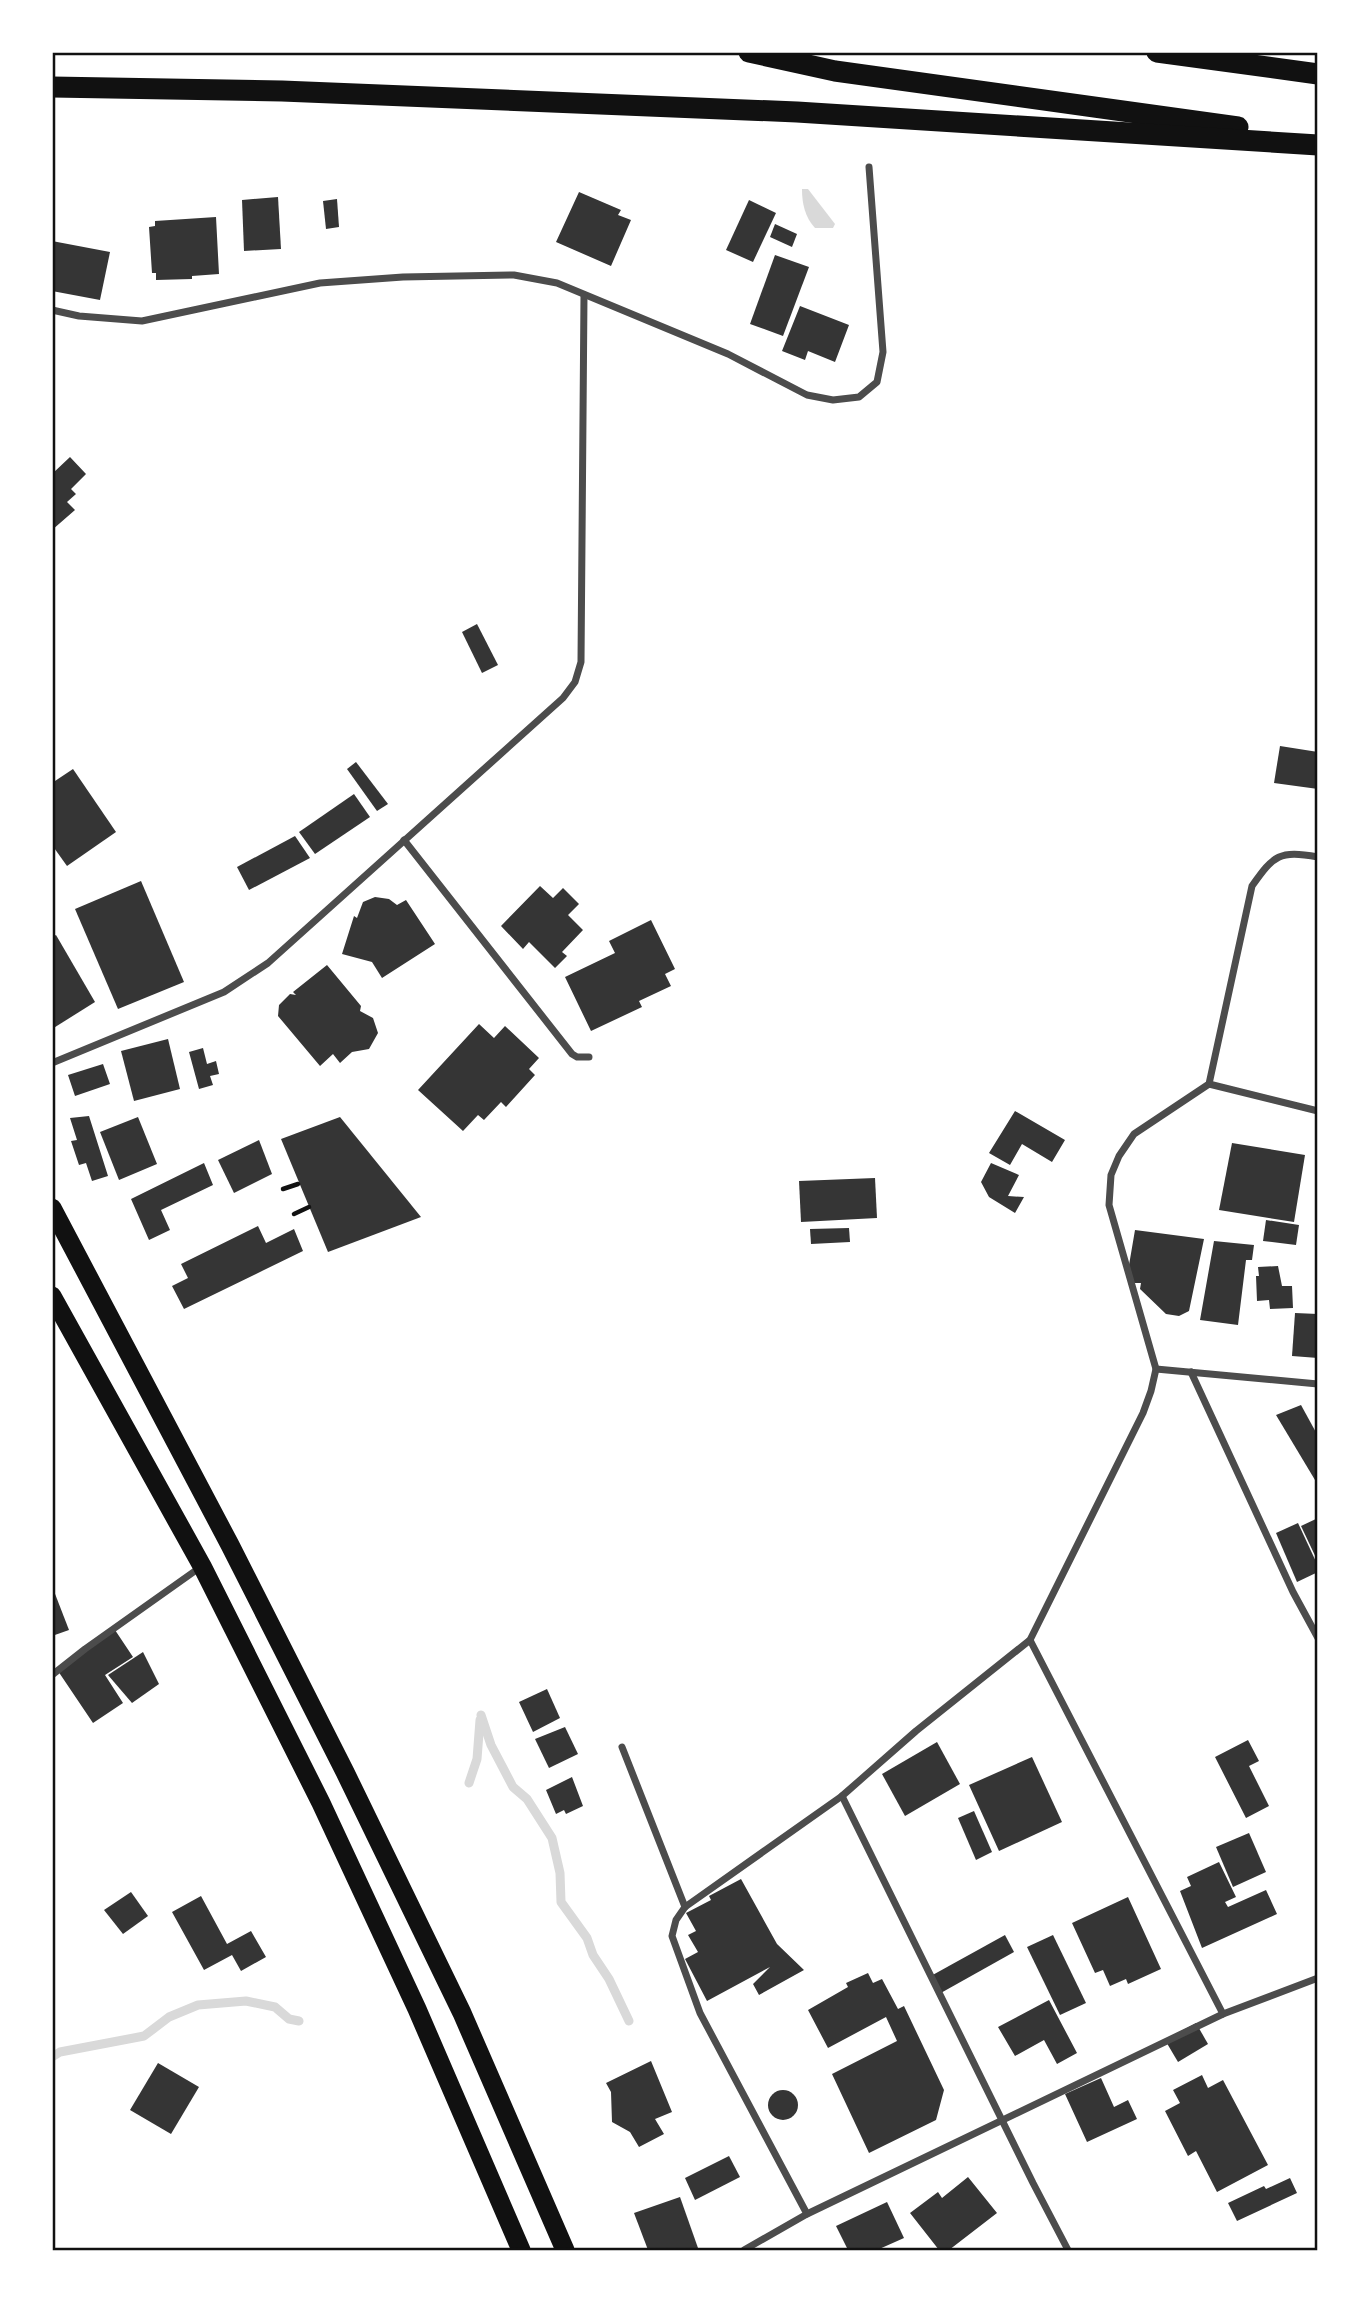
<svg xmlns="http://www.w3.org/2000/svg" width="1370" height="2303" font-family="'Archivo Narrow',sans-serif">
  <rect width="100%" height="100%" fill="#fff"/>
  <path fill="#d9d9d9" d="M802 189H808L835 224 833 228H815C805 217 802 204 802 189Z"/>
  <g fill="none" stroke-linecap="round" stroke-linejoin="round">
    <g stroke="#d9d9d9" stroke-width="9">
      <polyline points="481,1715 491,1745 513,1787 527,1799 552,1838 560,1873 561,1902 587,1938 593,1955 609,1979 629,2021"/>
      <polyline points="469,1783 477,1759 480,1720"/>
      <polyline points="52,2057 60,2052 144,2036 169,2017 198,2005 246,2001 275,2007 289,2019 299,2021"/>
    </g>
  </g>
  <g fill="#353535">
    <polygon points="579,192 621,210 618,215 631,220 611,266 556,242"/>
    <polygon points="278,197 281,249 244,251 242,200"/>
    <polygon points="337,199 339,227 326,229 323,201"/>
    <polygon points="749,200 776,213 753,262 726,250"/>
    <polygon points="216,217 219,274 192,276 192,279 156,280 156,273 152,273 149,227 155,226 155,221"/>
    <polygon points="775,224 797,234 792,247 770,237"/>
    <polygon points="52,241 110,252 100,300 52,291"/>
    <polygon points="775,255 809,267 783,336 750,324"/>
    <polygon points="800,306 849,325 835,362 808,351 805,360 782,351"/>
    <polygon points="70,457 86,474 71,489 76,494 67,502 75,510 52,530 52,474"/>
    <polygon points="477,624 498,665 482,673 462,632"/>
    <polygon points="1280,746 1318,752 1318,789 1274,783"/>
    <polygon points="356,762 388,804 377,811 347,769"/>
    <polygon points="73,769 116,832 67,866 52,845 52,783"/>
    <polygon points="354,794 370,817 315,854 299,832"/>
    <polygon points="295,836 310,858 249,890 237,867"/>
    <polygon points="141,881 184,982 118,1009 75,909"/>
    <polygon points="540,886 553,898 563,888 579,904 568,915 583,930 562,952 567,956 555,968 529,942 523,949 501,926"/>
    <polygon points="375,897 389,899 397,905 406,900 435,944 382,978 372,962 342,954 354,916 357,918 363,902"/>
    <polygon points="651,920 675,969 665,974 671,986 639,1001 642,1007 591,1031 565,977 615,953 609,941"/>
    <polygon points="56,935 95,1002 52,1029 52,937"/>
    <polygon points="327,965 361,1006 360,1011 373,1018 378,1033 369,1049 352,1052 340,1063 333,1054 320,1066 278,1016 279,1005 290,994 296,995 293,992"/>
    <polygon points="479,1024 494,1038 505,1026 539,1058 529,1069 535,1075 506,1107 501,1102 484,1120 478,1115 463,1131 418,1090"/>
    <polygon points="168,1039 180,1089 134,1101 121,1051"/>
    <polygon points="203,1048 207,1064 216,1061 219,1074 210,1076 213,1085 199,1089 189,1052"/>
    <polygon points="103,1064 110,1084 75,1096 68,1075"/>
    <polygon points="1015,1111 1065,1140 1052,1162 1022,1144 1010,1165 989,1153"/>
    <polygon points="89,1116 108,1176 92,1181 86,1163 79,1165 71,1141 77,1140 70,1118"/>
    <polygon points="138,1117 157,1164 119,1180 100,1132"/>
    <polygon points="340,1117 421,1217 328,1252 281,1139"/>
    <polygon points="259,1140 272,1174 234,1193 218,1160"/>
    <polygon points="1232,1143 1305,1155 1294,1222 1219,1210"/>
    <polygon points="204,1163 213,1185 161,1210 170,1230 149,1240 131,1199"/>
    <polygon points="991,1163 1019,1175 1008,1196 1024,1197 1015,1213 989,1197 981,1182"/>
    <polygon points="875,1178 877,1218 801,1222 799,1181"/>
    <polygon points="1266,1220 1299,1225 1296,1245 1263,1241"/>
    <polygon points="258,1226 266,1243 294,1229 303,1251 184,1309 172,1286 188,1278 181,1264"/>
    <polygon points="849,1228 850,1242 811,1244 810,1229"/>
    <polygon points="1135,1230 1204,1239 1189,1311 1179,1316 1166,1314 1140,1289 1141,1283 1134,1283 1128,1271"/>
    <polygon points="1214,1241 1254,1245 1252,1260 1246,1260 1238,1325 1200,1320"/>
    <polygon points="1278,1266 1282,1286 1292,1286 1293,1308 1270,1309 1269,1300 1257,1301 1256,1276 1259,1276 1258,1267"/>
    <polygon points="1295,1313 1318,1314 1318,1358 1292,1356"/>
    <polygon points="1301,1405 1318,1436 1318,1485 1276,1415"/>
    <polygon points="1318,1518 1318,1562 1301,1526"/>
    <polygon points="1298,1523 1318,1566 1318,1572 1297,1582 1276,1533"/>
    <polygon points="52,1586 69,1630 52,1636"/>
    <polygon points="115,1630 133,1657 105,1675 123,1703 93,1723 58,1671"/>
    <polygon points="143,1652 159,1684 132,1703 108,1675"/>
    <polygon points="547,1689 560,1718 533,1732 519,1702"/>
    <polygon points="565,1727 578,1754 549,1768 535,1739"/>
    <polygon points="1248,1740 1259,1761 1249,1766 1269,1806 1246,1818 1215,1757"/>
    <polygon points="937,1742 960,1784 905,1816 882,1774"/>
    <polygon points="1032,1757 1062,1822 999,1851 969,1785"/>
    <polygon points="572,1777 583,1806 566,1814 564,1810 556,1814 546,1790"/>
    <polygon points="974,1811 992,1852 976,1860 958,1818"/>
    <polygon points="1249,1833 1266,1872 1233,1887 1216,1847"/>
    <polygon points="1219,1862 1236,1897 1225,1902 1228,1907 1266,1890 1277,1914 1202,1948 1180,1891 1191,1886 1187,1877"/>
    <polygon points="741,1879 777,1944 804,1970 759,1995 753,1984 770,1967 707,2001 685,1959 698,1952 688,1935 696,1931 686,1913 711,1900 709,1896"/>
    <polygon points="131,1892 148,1916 123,1934 104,1910"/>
    <polygon points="201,1896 227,1944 251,1931 266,1957 241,1971 232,1955 204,1970 172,1912"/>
    <polygon points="1128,1897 1161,1969 1128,1984 1126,1979 1110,1986 1103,1970 1095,1973 1072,1923"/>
    <polygon points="1005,1935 1014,1952 939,1994 929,1977"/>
    <polygon points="1053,1935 1086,2003 1060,2015 1027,1947"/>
    <polygon points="868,1973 873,1983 882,1979 898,2009 904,2006 944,2090 936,2120 869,2153 832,2074 897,2041 886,2017 828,2048 808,2010 848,1987 846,1983"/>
    <polygon points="1049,2000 1077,2053 1057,2064 1044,2040 1015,2056 998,2027"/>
    <polygon points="1196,2023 1208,2044 1178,2062 1165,2040"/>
    <polygon points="651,2061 672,2112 655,2119 664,2134 639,2147 630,2132 612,2122 611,2092 606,2083"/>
    <polygon points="158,2063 199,2087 171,2134 130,2110"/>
    <polygon points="1202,2075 1208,2088 1223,2080 1268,2165 1217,2192 1196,2151 1188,2156 1165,2111 1180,2103 1173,2090"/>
    <polygon points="1101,2078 1114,2107 1128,2100 1137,2119 1087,2142 1065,2094"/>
    <circle cx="783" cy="2105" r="15"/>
    <polygon points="729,2156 740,2177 695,2200 685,2178"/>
    <polygon points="968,2177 997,2213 949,2250 939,2250 910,2213 938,2192 942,2198"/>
    <polygon points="1290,2178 1297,2193 1237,2221 1228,2203 1264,2186 1266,2189"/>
    <polygon points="680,2197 698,2248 694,2250 648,2250 634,2213"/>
    <polygon points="887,2202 904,2238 877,2250 848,2250 836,2226"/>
  </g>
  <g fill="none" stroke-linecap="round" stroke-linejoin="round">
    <g stroke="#111" stroke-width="4.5">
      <polyline points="283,1189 298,1184"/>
      <polyline points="294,1214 309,1207"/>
    </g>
    <g stroke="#4c4c4c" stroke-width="7">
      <polyline points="52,310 79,316 142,321 320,283 403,277 514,275 557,283 728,354 807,395 833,400 859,397 877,382 883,352 869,167"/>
      <polyline points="404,840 572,1054 577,1057 589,1057"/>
      <polyline points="52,1063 224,992 268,963 563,698 575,682 581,662 584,295"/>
      <polyline points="1209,1084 1318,1111"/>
      <polyline points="1156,1369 1318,1384"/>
      <polyline points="1191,1372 1293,1592 1318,1638"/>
      <polyline points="1030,1640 1223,2014"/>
      <polyline points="52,1675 85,1649 202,1566"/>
      <polyline points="622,1747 685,1907"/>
      <polyline points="842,1796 1033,2183 1068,2250"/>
      <path d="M807 2214 700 2013 672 1936 676 1920 685 1907 842 1796 916 1731 1030 1640 1143 1413 1151 1391 1156 1369 1109 1205 1111 1175 1119 1156 1134 1134 1209 1084 1252 886C1274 855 1279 850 1318 857"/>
      <polyline points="744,2250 807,2214 1223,2014 1318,1978"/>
    </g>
    <g stroke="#111" stroke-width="19">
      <polyline points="52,1208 230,1545 345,1772 462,2013 565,2250"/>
      <polyline points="52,1296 202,1566 321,1803 417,2009 521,2250"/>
    </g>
    <g stroke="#111" stroke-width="21">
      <polyline points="749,52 835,71 1238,127"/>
      <polyline points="1157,52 1318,74"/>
      <polyline points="52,87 282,91 797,112 1318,145"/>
    </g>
  </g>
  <rect width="1370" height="2303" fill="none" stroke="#ffffff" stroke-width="108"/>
  <rect x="54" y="54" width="1262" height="2195" fill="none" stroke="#111" stroke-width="2.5"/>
</svg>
